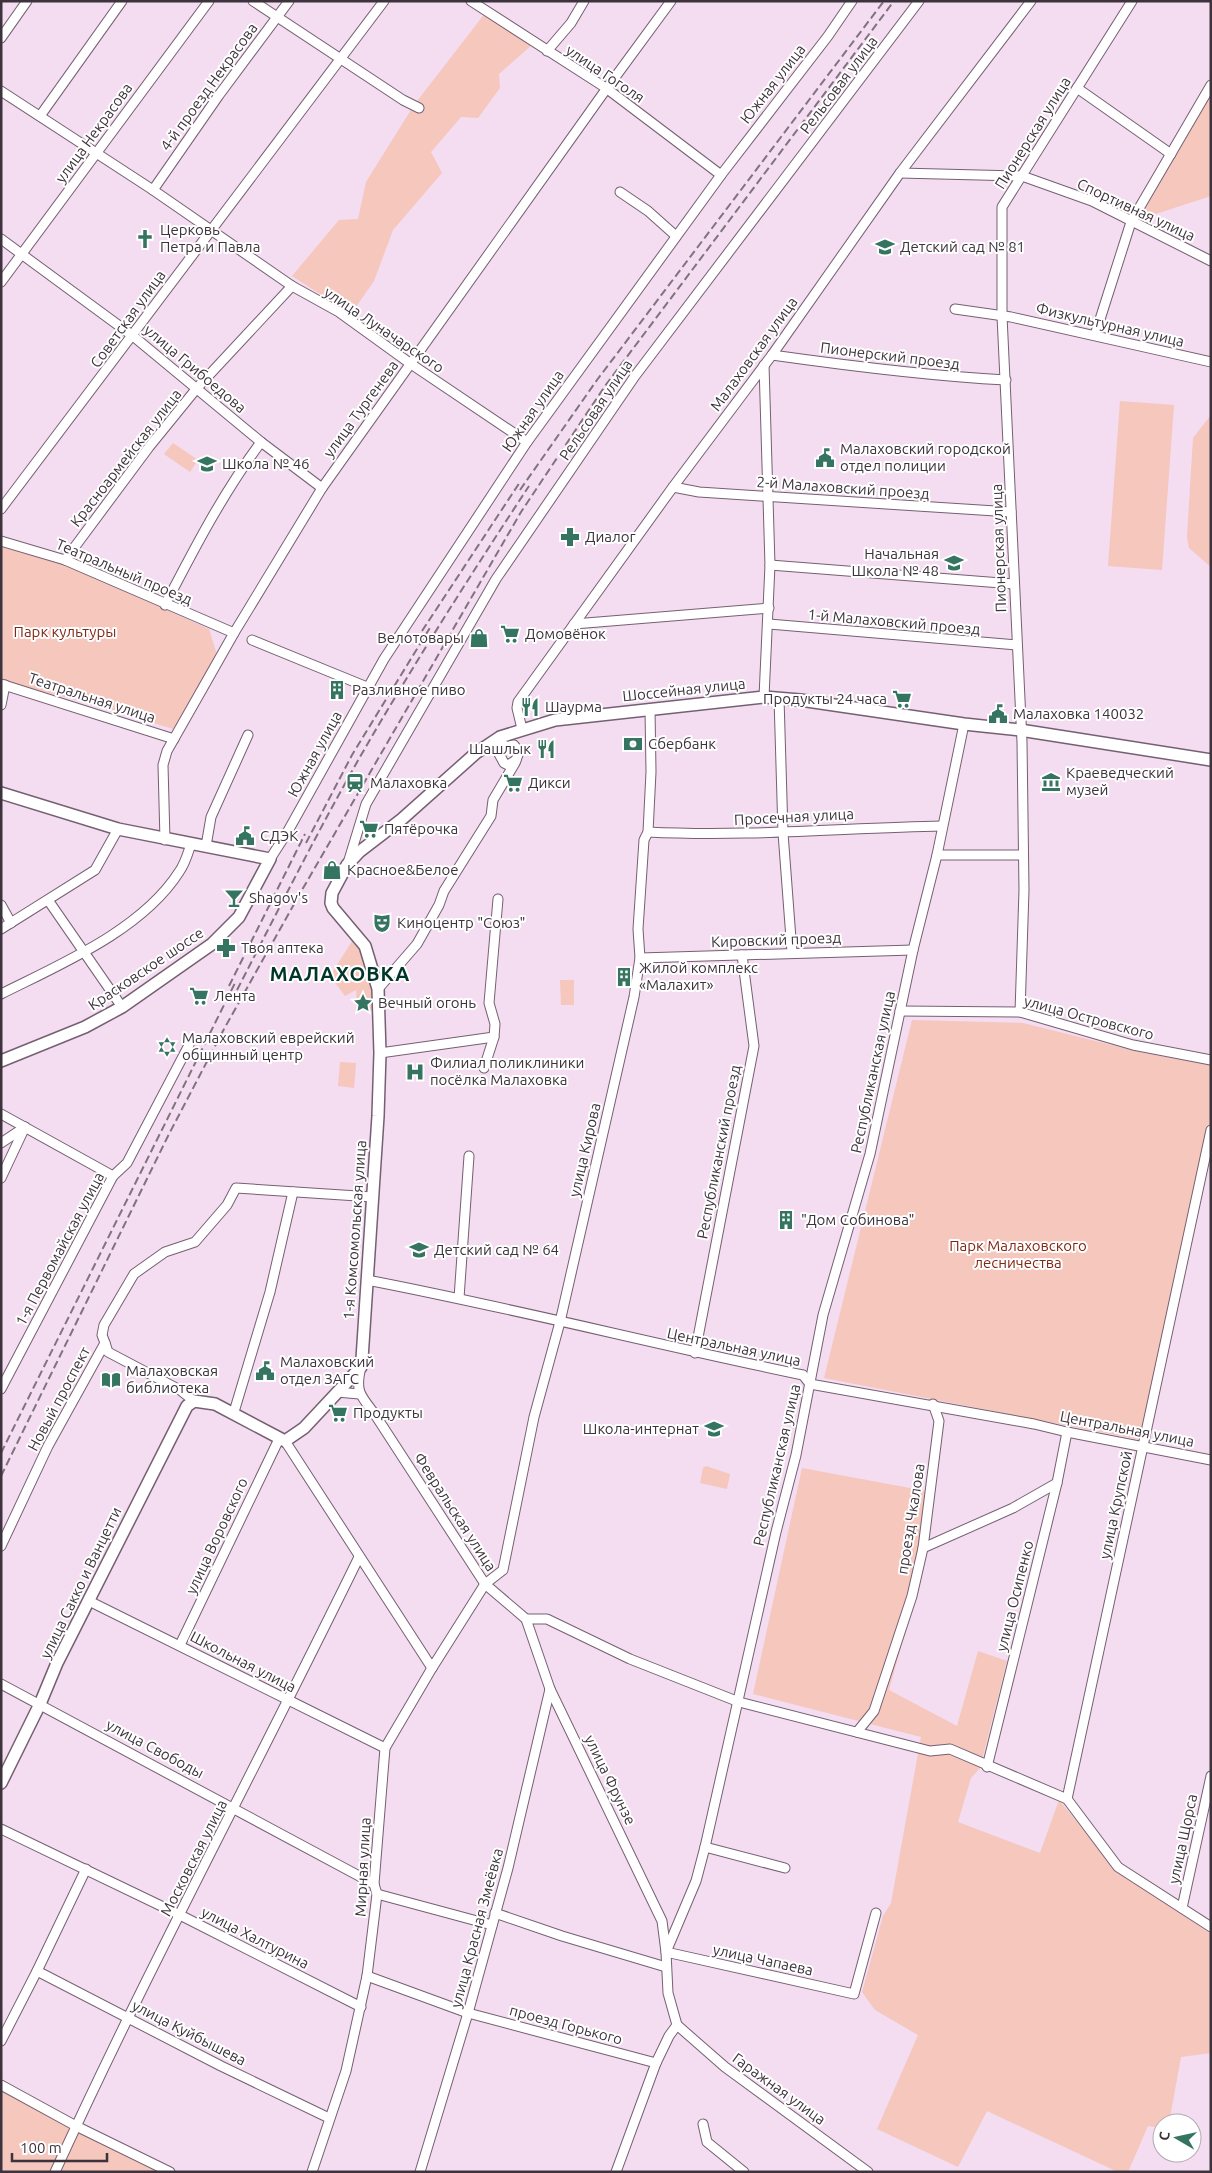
<svg xmlns="http://www.w3.org/2000/svg" width="1212" height="2173" font-family="Ubuntu,sans-serif">
  <rect width="100%" height="100%" fill="#f4dcf1"/>
  <g fill="#f5c7bd">
    <polygon points="486,12 533,44 499,74 500,88 478,118 461,117 431,152 442,173 393,230 374,281 351,314 292,276 339,220 358,219 366,182 414,105"/>
    <polygon points="1211,85 1211,196 1131,222"/>
    <polygon points="1120,401 1174,405 1162,570 1108,566"/>
    <polygon points="1211,415 1211,567 1189,548 1187,537 1193,438"/>
    <polygon points="173,443 198,460 190,472 164,454"/>
    <polygon points="1,543 67,565 209,629 218,658 173,729 88,703 1,681"/>
    <path d="M354 938C370 961 375 985 377 1012L357 1008 356 990 345 996 330 976Z"/>
    <polygon points="560,980 574,980 574,1005 561,1005"/>
    <polygon points="912,1020 1023,1023 1144,1053 1211,1065 1211,1114 1141,1440 824,1378"/>
    <polygon points="340,1062 356,1063 354,1088 338,1086"/>
    <polygon points="706,1466 730,1474 727,1489 700,1483 703,1468"/>
    <polygon points="802,1468 926,1491 916,1595 889,1690 957,1726 978,1651 1007,1661 980,1768 971,1778 958,1822 1040,1853 1059,1800 1116,1869 1211,1934 1211,2053 1181,2057 1169,2123 1162,2123 1162,2128 1148,2126 1128,2172 1118,2172 987,2111 958,2167 877,2129 918,2035 875,2010 862,1992 883,1916 891,1903 921,1737 753,1694"/>
    <polygon points="1,2088 81,2134 162,2172 1,2172"/>
  </g>
  <g fill="none" stroke-linecap="round" stroke-linejoin="round">
    <g stroke="#756072" stroke-width="11">
      <g id="minor">
        <polyline points="253,1 403,100 419,108"/>
        <polyline points="471,1 606,88 721,175"/>
        <polyline points="1,38 27,1"/>
        <polyline points="547,51 571,23 584,1"/>
        <polyline points="1077,88 1171,154"/>
        <polyline points="1,91 153,190 292,286 339,312 411,364 527,442"/>
        <polyline points="40,116 122,1"/>
        <polyline points="900,173 1022,176 1092,201 1211,261"/>
        <polyline points="153,190 219,95 289,1"/>
        <polyline points="620,192 648,211 676,236"/>
        <polyline points="1,239 133,336 261,442 322,488"/>
        <polyline points="1,282 209,1"/>
        <polyline points="955,309 1011,317 1211,362"/>
        <polyline points="1095,335 1131,222 1211,85"/>
        <path d="M772 355C850 366 928 376 1006 380"/>
        <polyline points="764,365 770,565 764,697"/>
        <polyline points="673,487 699,492 1011,512"/>
        <polyline points="1,509 384,1"/>
        <polyline points="1,541 65,560 234,633"/>
        <polyline points="65,560 149,447 197,388 292,286"/>
        <polyline points="770,565 1014,584"/>
        <path d="M165 605C194 549 223 493 261 442"/>
        <polyline points="574,624 769,608"/>
        <polyline points="769,624 1017,645"/>
        <polyline points="252,640 367,687"/>
        <polyline points="1,684 174,739"/>
        <polyline points="779,698 783,833 792,952"/>
        <polyline points="1,705 5,685"/>
        <polyline points="522,729 517,708 518,702 673,487 772,355 900,173 1031,1"/>
        <polyline points="504,747 498,752 504,763 508,765 516,760"/>
        <path d="M648 832C746 837 844 828 942 826"/>
        <polyline points="165,840 163,765 167,751 234,633 322,488 602,95 671,1"/>
        <polyline points="206,846 211,817 248,735"/>
        <polyline points="937,855 1023,855"/>
        <polyline points="270,859 288,831 384,659 527,442 721,175 828,36 852,1"/>
        <polyline points="348,863 366,804 496,579 635,376 919,1"/>
        <polyline points="48,900 122,1007"/>
        <polyline points="1,905 11,923"/>
        <polyline points="1,929 95,870 118,829"/>
        <polyline points="640,958 913,950"/>
        <polyline points="378,989 417,944 439,905 444,891 491,816 493,800 515,763 519,752 514,745 504,747 500,737"/>
        <path d="M1 994C61 964 142 930 179 872 185 864 188 853 191 844"/>
        <polyline points="900,1011 1020,1012 1133,1045 1211,1060"/>
        <polyline points="1020,1012 1024,890 1022,742 1002,316 1002,207 1132,1"/>
        <polyline points="380,1053 494,1037"/>
        <polyline points="484,1068 494,1037 495,1024 489,1003 498,899"/>
        <polyline points="1,1114 113,1176"/>
        <polyline points="1,1143 25,1127"/>
        <polyline points="1,1178 25,1127"/>
        <path d="M367 1280C513 1308 658 1345 803 1375L810 1384 1034 1424 1067 1432 1211 1460"/>
        <polyline points="459,1298 469,1156"/>
        <polyline points="105,1343 108,1352 180,1390 194,1401"/>
        <polyline points="695,1353 754,1046 742,955"/>
        <path d="M361 1367C355 1391 360 1395 374 1413L485 1584 526 1619H547L630 1659 739 1702 930 1751 950 1749 1067 1799 1118 1867 1211 1927"/>
        <polyline points="1,1389 113,1176 127,1163 189,1045"/>
        <polyline points="337,1392 359,1394"/>
        <polyline points="234,1412 270,1292 293,1192"/>
        <polyline points="285,1441 432,1668"/>
        <polyline points="1,1546 48,1446 105,1343 102,1335 104,1325 134,1274 165,1252 195,1242 227,1205 236,1188 373,1197"/>
        <polyline points="923,1548 1013,1508 1057,1483"/>
        <polyline points="89,1601 385,1748"/>
        <polyline points="526,1619 550,1689 662,1921 666,1952 854,1994 876,1913"/>
        <polyline points="180,1645 279,1439"/>
        <polyline points="1,1684 374,1884"/>
        <polyline points="857,1732 874,1711 912,1596 923,1548 939,1421 933,1404"/>
        <polyline points="987,1767 1057,1483 1067,1432"/>
        <polyline points="1067,1799 1211,1130"/>
        <polyline points="1,1829 180,1915 361,2007"/>
        <polyline points="705,1847 785,1868"/>
        <polyline points="377,1894 492,1925"/>
        <polyline points="1182,1908 1211,1776"/>
        <polyline points="495,1913 562,1936 666,1967"/>
        <polyline points="37,1971 221,2066 329,2118"/>
        <polyline points="367,1976 468,2013 656,2063"/>
        <polyline points="677,2025 725,2067 868,2172"/>
        <polyline points="1,2041 37,1971 86,1869"/>
        <polyline points="1,2085 76,2126 170,2172"/>
        <polyline points="703,2124 707,2142 744,2172"/>
        <path d="M55 2172C150 1964 259 1762 359 1557"/>
        <polyline points="312,2172 346,2071 367,1976 377,1894 374,1884 385,1748 432,1668 485,1584 503,1570 534,1417 560,1322 634,997 640,958 638,929 644,840 648,832 651,772 650,709"/>
        <polyline points="420,2172 468,2013 508,1868 550,1689"/>
        <polyline points="616,2172 656,2063 669,2036 677,2025 668,1993 666,1952 696,1881 705,1847 776,1532 796,1455 823,1315 870,1154 913,950 937,855 964,724"/>
      </g>
    </g>
    <g stroke="#756072" stroke-width="14">
      <g id="major">
        <polyline points="1,793 118,829 270,859 239,917 212,944 122,1007 85,1027 1,1061"/>
        <polyline points="1,1783 40,1704 57,1663 187,1406 194,1401 215,1404 285,1441 304,1428 361,1367 362,1359 378,1116 380,1053 378,989 365,946 333,908 331,903 332,893 347,865 359,852 402,819 476,753 500,737 555,720 764,697 800,700 964,724 1020,730 1211,760"/>
      </g>
    </g>
    <use href="#minor" stroke="#fff" stroke-width="9"/>
    <use href="#major" stroke="#fff" stroke-width="11"/>
    <g stroke="#81727f" stroke-width="2" stroke-dasharray="8 4" stroke-linecap="butt">
      <polyline points="520,490 597,380 884,1"/>
      <polyline points="422,631 520,482"/>
      <polyline points="306,843 352,755 431,626"/>
      <polyline points="229,986 305,834"/>
      <path d="M237 990C283 901 327 812 378 726 426 645 477 565 529 486"/>
      <polyline points="1,1453 236,981"/>
      <polyline points="1,1476 168,1136 224,1029 302,890 521,512 605,386 894,1"/>
    </g>
  </g>
  <defs>
    <g id="church-bare" transform="scale(1.5)"><path d="M-1.2-6h2.4v3.5h3.3v2.4h-3.3V6h-2.4V-.1h-3.3v-2.4h3.3Z" fill="#357461" stroke="#fff" stroke-width="2.5" paint-order="stroke"/></g>
    <g id="school-bare" transform="scale(1.5)"><path d="M0-5L7-2L0 1L-7-2ZM-4 1L0 2.5L4 1V4Q0 6-4 4Z" fill="#357461" stroke="#fff" stroke-width="2.5" paint-order="stroke"/></g>
    <g id="civic-bare" transform="scale(1.5)"><path d="M-.6-6.5H3V-4.5H.6V-3L4-1V1h2V6H-6V1h2V-1L-.6-3ZM-1.2 2.5V6h2.4V2.5Z" fill="#357461" stroke="#fff" stroke-width="2.5" paint-order="stroke"/></g>
    <g id="pharmacy-bare" transform="scale(1.5)"><path d="M-2-6h4v4h4v4h-4v4h-4v-4h-4v-4h4Z" fill="#357461" stroke="#fff" stroke-width="2.5" paint-order="stroke"/></g>
    <g id="supermarket-bare" transform="scale(1.5)"><path d="M-6-5.5h2.5l.6 2H6L4.5 2H-2.5L-4.4-4H-6ZM-1.5 3.2a1.3 1.3 0 1 0 .1 0ZM3 3.2a1.3 1.3 0 1 0 .1 0Z" fill="#357461" stroke="#fff" stroke-width="2.5" paint-order="stroke"/></g>
    <g id="shop-bare" transform="scale(1.5)"><path d="M-5-2.5h2.3a2.7 3.5 0 0 1 5.4 0H5L5.5 6h-11ZM-1.5-2.5h3a1.5 2.3 0 0 0-3 0Z" fill="#357461" stroke="#fff" stroke-width="2.5" paint-order="stroke"/></g>
    <g id="building-bare" transform="scale(1.5)"><path d="M-4-6H4V6H1V3H-1V6H-4ZM-2.5-4.3h1.7v1.8h-1.7ZM.8-4.3h1.7v1.8H.8ZM-2.5-1h1.7V.8h-1.7ZM.8-1h1.7V.8H.8Z" fill="#357461" stroke="#fff" stroke-width="2.5" paint-order="stroke"/></g>
    <g id="restaurant-bare" transform="scale(1.5)"><path d="M-5-6h1v4h1v-4h1v4h1v-4h1v5L-1.5 .5V6h-2V.5L-5-1ZM5-6V6H3V1.5H1.5Q1.5-4 5-6Z" fill="#357461" stroke="#fff" stroke-width="2.5" paint-order="stroke"/></g>
    <g id="bank-bare" transform="scale(1.5)"><path d="M-6-4H6V4H-6ZM0-2.3a2.3 2.3 0 1 0 0 4.6a2.3 2.3 0 1 0 0-4.6Z" fill="#357461" stroke="#fff" stroke-width="2.5" paint-order="stroke"/></g>
    <g id="museum-bare" transform="scale(1.5)"><path d="M0-6L6-3V-2H-6V-3ZM-5-1h2V3h-2ZM-1-1h2V3h-2ZM3-1h2V3H3ZM-6 4H6V6H-6Z" fill="#357461" stroke="#fff" stroke-width="2.5" paint-order="stroke"/></g>
    <g id="station-bare" transform="scale(1.5)"><path d="M-3-6H3Q5-6 5-4V2Q5 4 3 4L4.5 6H3L1.5 4h-3L-3 6H-4.5L-3 4Q-5 4-5 2V-4Q-5-6-3-6ZM-3.5-4v3h7v-3ZM-3.5 1v1.5H-2V1ZM2 1v1.5H3.5V1Z" fill="#357461" stroke="#fff" stroke-width="2.5" paint-order="stroke"/></g>
    <g id="bar-bare" transform="scale(1.5)"><path d="M-6-5H6L.8 .8V4.5H3.5V6h-7V4.5H-.8V.8Z" fill="#357461" stroke="#fff" stroke-width="2.5" paint-order="stroke"/></g>
    <g id="theatre-bare" transform="scale(1.5)"><path d="M-5-5.5Q0-4 5-5.5V0Q5 5 0 6Q-5 5-5 0ZM-3.3-2.5H-1v1.5H-3.3ZM1-2.5H3.3v1.5H1ZM-2.8 1Q0 5.5 2.8 1Z" fill="#357461" stroke="#fff" stroke-width="2.5" paint-order="stroke"/></g>
    <g id="sight-bare" transform="scale(1.5)"><path d="M0-6L1.8-2.2L6-1.7L2.9 1.2L3.7 5.4L0 3.3L-3.7 5.4L-2.9 1.2L-6-1.7L-1.8-2.2Z" fill="#357461" stroke="#fff" stroke-width="2.5" paint-order="stroke"/></g>
    <g id="synagogue-bare" transform="scale(1.5)"><path d="M0-6.5L5.6 3.2H-5.6ZM0 6.5L5.6-3.2H-5.6Z" fill="#357461" stroke="#fff" stroke-width="2.5" paint-order="stroke"/></g>
    <g id="hospital-bare" transform="scale(1.5)"><path d="M-5-5h3v3.5h4V-5h3V5h-3V1.5h-4V5h-3Z" fill="#357461" stroke="#fff" stroke-width="2.5" paint-order="stroke"/></g>
    <g id="library-bare" transform="scale(1.5)"><path d="M-6-4Q-3-5.5-.7-3.5V5Q-3 3-6 4ZM6-4Q3-5.5 .7-3.5V5Q3 3 6 4Z" fill="#357461" stroke="#fff" stroke-width="2.5" paint-order="stroke"/></g>
  </defs>
  <g fill-rule="evenodd">
    <use href="#church-bare" x="145" y="239"/>
    <use href="#school-bare" x="885" y="247"/>
    <use href="#civic-bare" x="825" y="458"/>
    <use href="#school-bare" x="207" y="464"/>
    <use href="#pharmacy-bare" x="570" y="537"/>
    <use href="#school-bare" x="954" y="563"/>
    <use href="#supermarket-bare" x="510" y="634"/>
    <use href="#shop-bare" x="479" y="638"/>
    <use href="#building-bare" x="337" y="690"/>
    <use href="#supermarket-bare" x="902" y="699"/>
    <use href="#restaurant-bare" x="530" y="707"/>
    <use href="#civic-bare" x="998" y="714"/>
    <use href="#bank-bare" x="633" y="744"/>
    <use href="#restaurant-bare" x="546" y="749"/>
    <use href="#museum-bare" x="1051" y="782"/>
    <use href="#station-bare" x="355" y="783"/>
    <use href="#supermarket-bare" x="513" y="783"/>
    <use href="#supermarket-bare" x="369" y="829"/>
    <use href="#civic-bare" x="245" y="836"/>
    <use href="#shop-bare" x="332" y="870"/>
    <use href="#bar-bare" x="234" y="898"/>
    <use href="#theatre-bare" x="382" y="923"/>
    <use href="#pharmacy-bare" x="226" y="948"/>
    <use href="#building-bare" x="624" y="977"/>
    <use href="#supermarket-bare" x="199" y="996"/>
    <use href="#sight-bare" x="363" y="1003"/>
    <use href="#synagogue-bare" x="167" y="1047"/>
    <use href="#hospital-bare" x="415" y="1072"/>
    <use href="#building-bare" x="786" y="1220"/>
    <use href="#school-bare" x="419" y="1250"/>
    <use href="#civic-bare" x="265" y="1371"/>
    <use href="#library-bare" x="111" y="1380"/>
    <use href="#supermarket-bare" x="338" y="1413"/>
    <use href="#school-bare" x="714" y="1429"/>
  </g>
  <g text-anchor="middle" stroke-width="4" stroke-linejoin="round" paint-order="stroke">
    <g font-size="15" fill="#3d333c" stroke="#fff">
      <text transform="translate(605 74) rotate(34)" y="5">улица Гоголя</text>
      <text transform="translate(773 84) rotate(-52)" y="5">Южная улица</text>
      <text transform="translate(839 85) rotate(-53)" y="5">Рельсовая улица</text>
      <text transform="translate(209 87) rotate(-54)" y="5">4-й проезд Некрасова</text>
      <text transform="translate(94 133) rotate(-54)" y="5">улица Некрасова</text>
      <text transform="translate(1033 133) rotate(-58)" y="5">Пионерская улица</text>
      <text transform="translate(1136 210) rotate(25)" y="5">Спортивная улица</text>
      <text transform="translate(128 319) rotate(-54)" y="5">Советская улица</text>
      <text transform="translate(1110 325) rotate(13)" y="5">Физкультурная улица</text>
      <text transform="translate(384 330) rotate(34)" y="5">улица Луначарского</text>
      <text transform="translate(754 354) rotate(-54)" y="5">Малаховская улица</text>
      <text transform="translate(890 356) rotate(7)" y="5">Пионерский проезд</text>
      <text transform="translate(195 369) rotate(40)" y="5">улица Грибоедова</text>
      <text transform="translate(361 409) rotate(-54)" y="5">улица Тургенева</text>
      <text transform="translate(596 410) rotate(-56)" y="5">Рельсовая улица</text>
      <text transform="translate(533 411) rotate(-55)" y="5">Южная улица</text>
      <text transform="translate(126 458) rotate(-52)" y="5">Красноармейская улица</text>
      <text transform="translate(843 488) rotate(4)" y="5">2-й Малаховский проезд</text>
      <text transform="translate(999 548) rotate(-92)" y="5">Пионерская улица</text>
      <text transform="translate(124 572) rotate(23)" y="5">Театральный проезд</text>
      <text transform="translate(894 622) rotate(5)" y="5">1-й Малаховский проезд</text>
      <text transform="translate(684 690) rotate(-6)" y="5">Шоссейная улица</text>
      <text transform="translate(92 698) rotate(18)" y="5">Театральная улица</text>
      <text transform="translate(315 754) rotate(-61)" y="5">Южная улица</text>
      <text transform="translate(794 817) rotate(-3)" y="5">Просечная улица</text>
      <text transform="translate(776 940) rotate(-2)" y="5">Кировский проезд</text>
      <text transform="translate(146 969) rotate(-34)" y="5">Красковское шоссе</text>
      <text transform="translate(1089 1018) rotate(15)" y="5">улица Островского</text>
      <text transform="translate(873 1072) rotate(-78)" y="5">Республиканская улица</text>
      <text transform="translate(585 1150) rotate(-77)" y="5">улица Кирова</text>
      <text transform="translate(719 1152) rotate(-79)" y="5">Республиканский проезд</text>
      <text transform="translate(355 1230) rotate(-86)" y="5">1-я Комсомольская улица</text>
      <text transform="translate(60 1249) rotate(-62)" y="5">1-я Первомайская улица</text>
      <text transform="translate(734 1347) rotate(12)" y="5">Центральная улица</text>
      <text transform="translate(59 1399) rotate(-62)" y="5">Новый проспект</text>
      <text transform="translate(1127 1429) rotate(11)" y="5">Центральная улица</text>
      <text transform="translate(777 1465) rotate(-77)" y="5">Республиканская улица</text>
      <text transform="translate(1116 1505) rotate(-78)" y="5">улица Крупской</text>
      <text transform="translate(455 1512) rotate(57)" y="5">Февральская улица</text>
      <text transform="translate(911 1519) rotate(-81)" y="5">проезд Чкалова</text>
      <text transform="translate(217 1536) rotate(-65)" y="5">улица Воровского</text>
      <text transform="translate(81 1583) rotate(-64)" y="5">улица Сакко и Ванцетти</text>
      <text transform="translate(1015 1596) rotate(-76)" y="5">улица Осипенко</text>
      <text transform="translate(243 1662) rotate(27)" y="5">Школьная улица</text>
      <text transform="translate(155 1749) rotate(28)" y="5">улица Свободы</text>
      <text transform="translate(610 1780) rotate(64)" y="5">улица Фрунзе</text>
      <text transform="translate(1183 1839) rotate(-78)" y="5">улица Щорса</text>
      <text transform="translate(194 1858) rotate(-63)" y="5">Московская улица</text>
      <text transform="translate(363 1867) rotate(-87)" y="5">Мирная улица</text>
      <text transform="translate(477 1928) rotate(-75)" y="5">улица Красная Змеёвка</text>
      <text transform="translate(255 1938) rotate(27)" y="5">улица Халтурина</text>
      <text transform="translate(763 1960) rotate(12)" y="5">улица Чапаева</text>
      <text transform="translate(566 2025) rotate(15)" y="5">проезд Горького</text>
      <text transform="translate(189 2033) rotate(27)" y="5">улица Куйбышева</text>
      <text transform="translate(779 2089) rotate(36)" y="5">Гаражная улица</text>
    </g>
    <g font-size="15" fill="#3d333c" stroke="#fff" text-anchor="start">
      <text x="160" y="235">Церковь<tspan x="160" dy="17">Петра и Павла</tspan></text>
      <text x="900" y="252">Детский сад № 81</text>
      <text x="840" y="454">Малаховский городской<tspan x="840" dy="17">отдел полиции</tspan></text>
      <text x="222" y="469">Школа № 46</text>
      <text x="585" y="542">Диалог</text>
      <text x="939" y="559" text-anchor="end">Начальная<tspan x="939" dy="17">Школа № 48</tspan></text>
      <text x="525" y="639">Домовёнок</text>
      <text x="464" y="643" text-anchor="end">Велотовары</text>
      <text x="352" y="695">Разливное пиво</text>
      <text x="887" y="704" text-anchor="end">Продукты 24 часа</text>
      <text x="545" y="712">Шаурма</text>
      <text x="1013" y="719">Малаховка 140032</text>
      <text x="648" y="749">Сбербанк</text>
      <text x="531" y="754" text-anchor="end">Шашлык</text>
      <text x="1066" y="778">Краеведческий<tspan x="1066" dy="17">музей</tspan></text>
      <text x="370" y="788">Малаховка</text>
      <text x="528" y="788">Дикси</text>
      <text x="384" y="834">Пятёрочка</text>
      <text x="260" y="841">СДЭК</text>
      <text x="347" y="875">Красное&amp;Белое</text>
      <text x="249" y="903">Shagov's</text>
      <text x="397" y="928">Киноцентр "Союз"</text>
      <text x="241" y="953">Твоя аптека</text>
      <text x="639" y="973">Жилой комплекс<tspan x="639" dy="17">«Малахит»</tspan></text>
      <text x="214" y="1001">Лента</text>
      <text x="378" y="1008">Вечный огонь</text>
      <text x="182" y="1043">Малаховский еврейский<tspan x="182" dy="17">общинный центр</tspan></text>
      <text x="430" y="1068">Филиал поликлиники<tspan x="430" dy="17">посёлка Малаховка</tspan></text>
      <text x="801" y="1225">"Дом Собинова"</text>
      <text x="434" y="1255">Детский сад № 64</text>
      <text x="280" y="1367">Малаховский<tspan x="280" dy="17">отдел ЗАГС</tspan></text>
      <text x="126" y="1376">Малаховская<tspan x="126" dy="17">библиотека</tspan></text>
      <text x="353" y="1418">Продукты</text>
      <text x="699" y="1434" text-anchor="end">Школа-интернат</text>
    </g>
    <g font-size="15" fill="#822715" stroke="#fff">
      <text x="65" y="637">Парк культуры</text>
      <text x="1018" y="1251">Парк Малаховского<tspan x="1018" dy="17">лесничества</tspan></text>
    </g>
    <g font-size="20" font-weight="bold" letter-spacing="1" fill="#003629" stroke="#fff">
      <text x="340" y="981">МАЛАХОВКА</text>
    </g>
  </g>
  <rect width="1212" height="2173" fill="none" stroke="#3d333c" stroke-width="5"/>
  <g transform="translate(1177 2138) rotate(279)"><circle r="24" fill="#ffffff" stroke="#b1adb1"/>
  <path d="M0-4L9 19L0 12L-9 19Z" fill="#357461"/>
  <text y="-8" font-size="14" font-weight="bold" text-anchor="middle" fill="#3d333c">С</text>
  </g>
  <path d="M12 2153v8h95v-8" fill="none" stroke="#3d333c" stroke-width="2.5"/>
  <text x="20" y="2153" font-size="15" fill="#3d333c" stroke="#ffffff" stroke-width="4" paint-order="stroke">100 m</text>
</svg>
